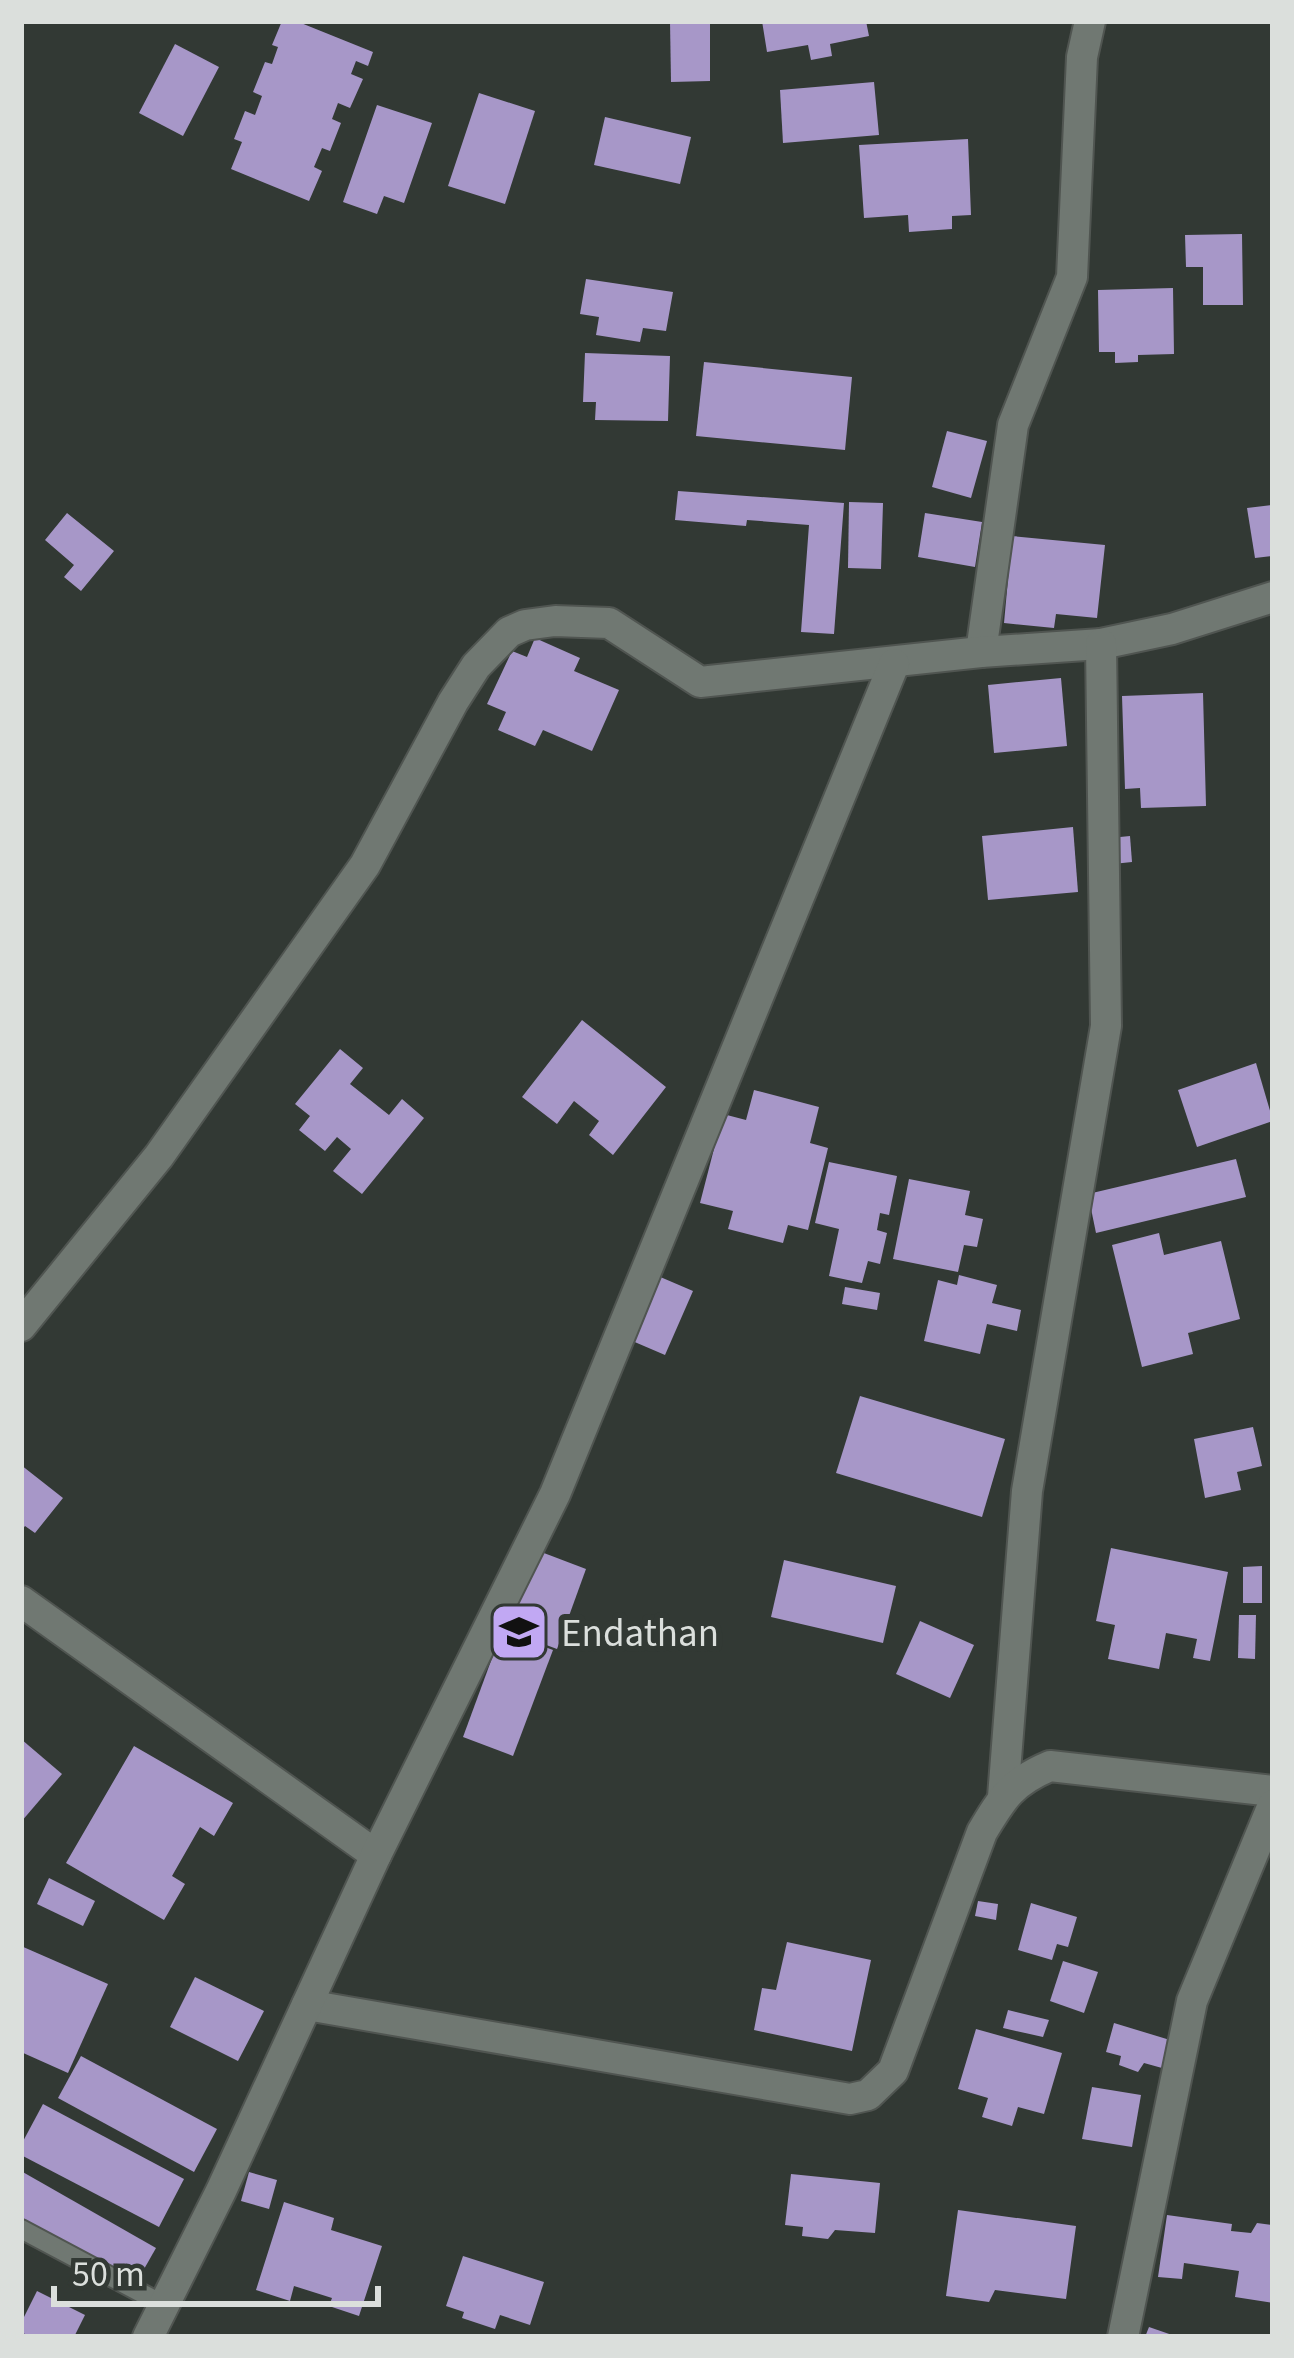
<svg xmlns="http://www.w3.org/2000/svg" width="1294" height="2358" font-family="'Source Sans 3',sans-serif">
  <rect width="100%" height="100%" fill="#323934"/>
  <g fill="#a797c8">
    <polygon points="282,21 296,21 373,52 368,66 356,61 351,74 363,79 350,108 338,103 332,119 341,123 330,151 322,148 314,167 322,171 309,201 231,169 242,142 234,139 245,111 255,115 262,96 253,92 265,62 272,64 278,47 272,45"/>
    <polygon points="670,21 710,21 710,81 671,82"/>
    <polygon points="762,21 866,21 869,36 830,44 832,56 811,60 808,45 767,52"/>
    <polygon points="175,44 219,67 183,136 139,113"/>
    <polygon points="874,82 879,135 783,143 780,90"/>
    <polygon points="479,93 535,111 505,204 448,186"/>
    <polygon points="377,105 432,123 404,203 384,196 377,214 343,202"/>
    <polygon points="605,117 691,137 680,184 594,165"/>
    <polygon points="968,139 971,215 952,216 952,229 909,232 908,215 864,218 859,145"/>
    <polygon points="1242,234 1243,305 1203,305 1203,267 1186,267 1185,235"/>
    <polygon points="586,279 673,292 666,331 643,328 640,342 596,335 599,317 580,314"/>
    <polygon points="1173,288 1174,354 1138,355 1138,362 1115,363 1115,352 1099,352 1098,290"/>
    <polygon points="585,353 670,356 668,421 595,420 596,402 583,402"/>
    <polygon points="704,362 852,377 845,450 696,436"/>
    <polygon points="947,431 987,441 971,498 932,487"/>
    <polygon points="678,491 844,503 834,634 801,632 809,525 747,520 746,526 675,520"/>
    <polygon points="849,502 883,503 881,569 848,568"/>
    <polygon points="1273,505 1273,556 1255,558 1247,508"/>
    <polygon points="67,513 114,551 81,591 64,577 74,565 45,540"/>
    <polygon points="925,513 982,522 975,567 918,557"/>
    <polygon points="1012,536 1105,545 1097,618 1056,614 1054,628 1004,623"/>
    <polygon points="535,638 580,658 574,671 619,690 592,751 543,730 535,746 498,730 506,712 487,704 512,651 527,657"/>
    <polygon points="1061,678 1067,746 994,753 988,685"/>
    <polygon points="1203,693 1206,806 1141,808 1140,788 1125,789 1122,696"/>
    <polygon points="1073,827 1078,892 988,900 982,836"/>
    <polygon points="1130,836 1132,862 1113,864 1110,838"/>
    <polygon points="582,1020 666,1087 613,1155 589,1135 599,1121 574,1101 557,1124 522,1097"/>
    <polygon points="340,1049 363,1068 350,1084 389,1115 402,1099 424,1118 362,1194 333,1171 351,1149 337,1137 325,1151 299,1130 310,1116 295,1104"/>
    <polygon points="1256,1063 1273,1121 1197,1147 1178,1090"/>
    <polygon points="754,1090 819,1107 810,1143 828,1148 808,1230 788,1225 783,1243 728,1229 733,1211 700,1203 723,1114 746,1120"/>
    <polygon points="1236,1159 1246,1197 1096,1233 1088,1194"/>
    <polygon points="829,1162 897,1176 889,1215 880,1213 877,1230 887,1233 880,1264 868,1261 862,1283 829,1276 839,1229 815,1223"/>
    <polygon points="909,1179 970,1191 965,1215 983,1219 977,1247 964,1245 958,1272 893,1259"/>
    <polygon points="1159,1233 1164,1255 1221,1241 1240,1319 1188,1333 1193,1354 1142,1367 1112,1245"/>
    <polygon points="959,1275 997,1285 992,1303 1021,1310 1017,1331 987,1324 980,1354 924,1341 938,1280 957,1285"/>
    <polygon points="658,1276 693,1291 665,1355 630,1340"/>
    <polygon points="845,1287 880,1293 877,1310 842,1304"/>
    <polygon points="860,1396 1005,1439 982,1517 836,1473"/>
    <polygon points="1253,1427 1262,1466 1237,1472 1241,1490 1205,1498 1194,1439"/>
    <polygon points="21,1465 63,1498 35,1533 25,1526 21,1531"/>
    <polygon points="1111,1548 1228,1572 1210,1661 1193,1658 1197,1639 1166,1633 1159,1669 1108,1659 1115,1625 1096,1621"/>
    <polygon points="536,1550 586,1569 557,1649 506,1630"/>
    <polygon points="784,1560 896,1586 883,1643 771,1617"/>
    <polygon points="1262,1566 1262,1603 1243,1603 1243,1567"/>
    <polygon points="1239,1615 1256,1615 1255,1659 1238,1658"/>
    <polygon points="920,1621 974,1645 950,1698 896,1674"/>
    <polygon points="502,1631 553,1650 513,1756 463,1737"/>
    <polygon points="21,1739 62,1774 21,1822"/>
    <polygon points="134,1746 233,1803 214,1836 200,1827 172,1876 185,1884 164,1920 66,1863"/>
    <polygon points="49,1878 95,1901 83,1926 37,1904"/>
    <polygon points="978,1901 998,1904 996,1920 975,1916"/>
    <polygon points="1031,1903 1077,1917 1068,1947 1057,1944 1052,1960 1018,1950"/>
    <polygon points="787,1942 871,1960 852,2051 754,2030 762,1988 776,1990"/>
    <polygon points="21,1946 108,1984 68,2073 21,2052"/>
    <polygon points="1063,1961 1098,1972 1084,2013 1050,2001"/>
    <polygon points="195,1977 264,2011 238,2061 170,2027"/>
    <polygon points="1008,2010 1049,2020 1043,2037 1003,2028"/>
    <polygon points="1114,2023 1170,2040 1162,2068 1144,2063 1138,2072 1119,2065 1121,2056 1106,2052"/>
    <polygon points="976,2029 1062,2053 1044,2114 1018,2107 1012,2126 982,2117 988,2098 958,2089"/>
    <polygon points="81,2056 217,2129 194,2172 58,2098"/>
    <polygon points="1092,2087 1141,2095 1132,2147 1082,2139"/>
    <polygon points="43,2104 184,2179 159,2227 21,2155 21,2145"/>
    <polygon points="21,2171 156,2248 131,2292 21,2230"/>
    <polygon points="249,2172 277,2180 269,2209 241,2201"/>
    <polygon points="791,2174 880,2183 875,2233 835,2230 828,2239 802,2236 803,2227 785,2225"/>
    <polygon points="284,2202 334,2218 331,2230 382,2246 359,2316 329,2306 332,2298 294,2286 290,2301 256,2290"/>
    <polygon points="958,2210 1076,2226 1066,2299 995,2290 989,2302 946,2296"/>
    <polygon points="1167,2215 1232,2224 1231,2231 1251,2233 1257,2223 1273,2225 1273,2303 1235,2297 1239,2271 1184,2263 1182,2279 1158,2277"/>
    <polygon points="463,2256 544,2282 530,2325 500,2315 495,2329 462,2318 464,2312 446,2306"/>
    <polygon points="37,2291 85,2315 74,2337 31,2337 21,2332 21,2323"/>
    <polygon points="1149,2327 1175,2336 1175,2337 1145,2337"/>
  </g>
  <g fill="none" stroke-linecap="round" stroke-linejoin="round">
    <g stroke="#505551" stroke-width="22">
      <polyline id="lane" points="21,2229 164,2305"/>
    </g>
    <g stroke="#505551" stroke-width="34">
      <g id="street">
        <polyline points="981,652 1013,425 1072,277 1082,57 1090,21"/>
        <polyline points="21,1326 159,1156 365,865 453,702 476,666 509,632 525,625 555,621 609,623 700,682 981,652 1101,644 1172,629 1273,597"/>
        <polyline points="21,1601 376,1855"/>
        <polyline points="1003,1797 1027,1491 1106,1026 1101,644"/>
        <path d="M307 2005 850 2099 868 2095 893 2071 982 1832C1003 1797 1012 1782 1050 1766L1273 1791"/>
        <polyline points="148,2337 221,2191 376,1855 555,1494 894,664"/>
        <polyline points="1123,2337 1192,2001 1273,1805"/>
      </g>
    </g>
    <use href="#lane" stroke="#707872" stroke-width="18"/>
    <use href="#street" stroke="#707872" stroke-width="30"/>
  </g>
  <defs>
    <g id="school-square" transform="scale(3)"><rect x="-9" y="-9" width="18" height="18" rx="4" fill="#c1a8f3" stroke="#323934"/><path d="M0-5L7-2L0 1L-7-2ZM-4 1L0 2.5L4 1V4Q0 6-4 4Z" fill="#111"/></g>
  </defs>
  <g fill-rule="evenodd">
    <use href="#school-square" x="519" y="1632"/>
  </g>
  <g text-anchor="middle" stroke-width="12" stroke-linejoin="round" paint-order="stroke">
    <g font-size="39" fill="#dbdfdc" stroke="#323934" text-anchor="start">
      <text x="561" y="1646">Endathan</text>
    </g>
  </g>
  <rect width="1294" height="2358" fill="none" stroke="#dbdfdc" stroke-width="48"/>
  <path d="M54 2286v18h324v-18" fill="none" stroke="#dbdfdc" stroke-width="6"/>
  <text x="72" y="2286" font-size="36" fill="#dbdfdc" stroke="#323934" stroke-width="9" paint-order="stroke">50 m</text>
</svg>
